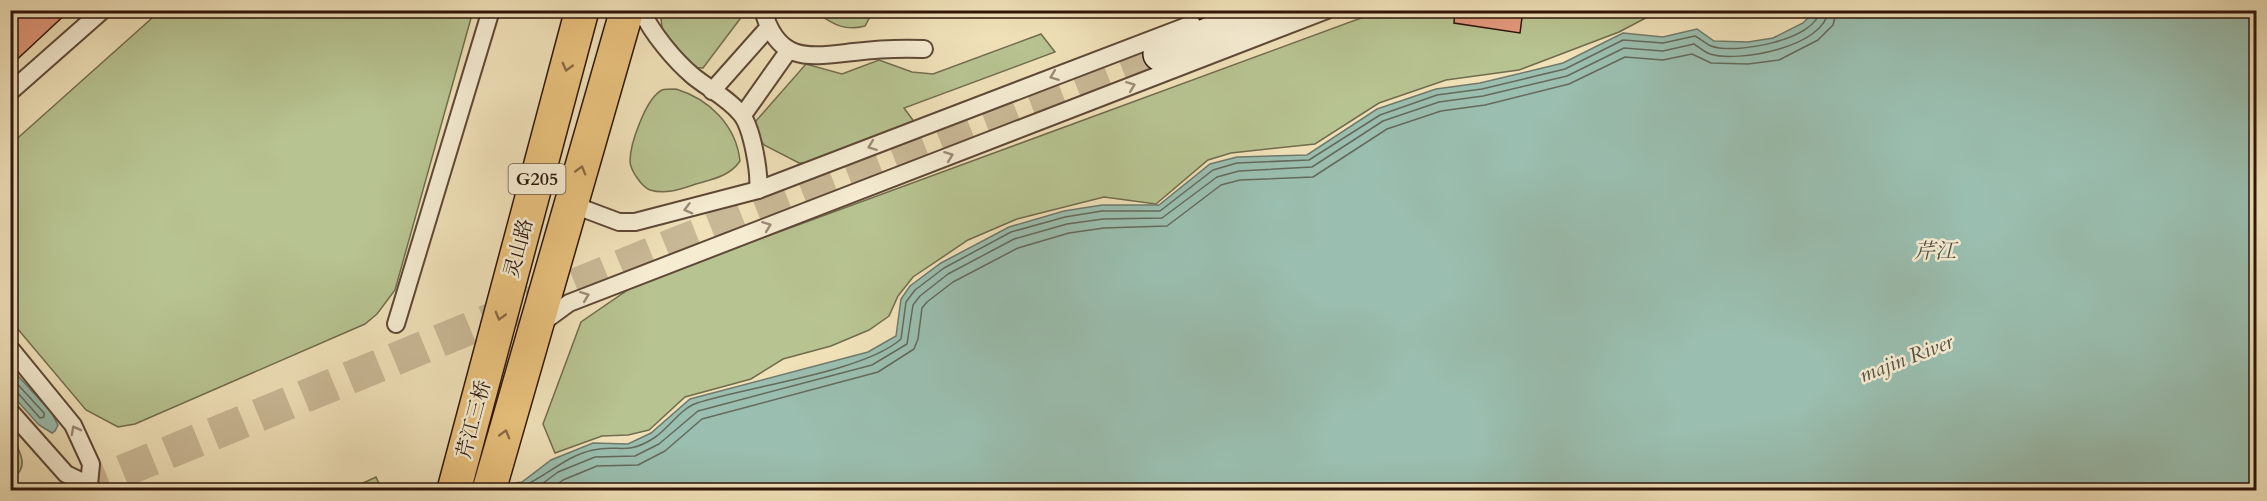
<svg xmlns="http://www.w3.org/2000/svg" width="2267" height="501" font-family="Cardo,'Noto Serif SC',serif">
  <rect width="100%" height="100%" fill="#f0e1b9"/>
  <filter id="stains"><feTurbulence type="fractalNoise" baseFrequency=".00333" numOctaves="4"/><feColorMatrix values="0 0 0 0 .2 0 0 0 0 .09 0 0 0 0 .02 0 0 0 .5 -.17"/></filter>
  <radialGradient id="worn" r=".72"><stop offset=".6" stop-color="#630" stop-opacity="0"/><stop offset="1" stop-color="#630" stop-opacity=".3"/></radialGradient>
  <g fill="#b7c391" stroke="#726c4e" stroke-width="1.5">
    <polygon points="660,10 746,11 703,68 683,67 664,44"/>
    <polygon points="160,11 473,11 395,290 377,314 365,324 135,424 118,427 86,410 11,321 11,144"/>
    <path d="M814 11 873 10V11L865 26C843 32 832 23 814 11Z"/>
    <polygon points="1380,11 1659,11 1619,32 1519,70 1446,80 1379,103 1315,144 1231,153 1208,160 1156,204 1104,197 1017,219 968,240 913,277 898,296 889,316 869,330 831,346 783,359 751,379 685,397 649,430 628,435 602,436 555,453 543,424 581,322 635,285"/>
    <polygon points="1041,34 1055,52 904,108 915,123 826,162 799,163 764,145 756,133 755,122 806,64 842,74 879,60 912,72 933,74"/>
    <path d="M676 89C709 99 736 125 740 161 730 176 713 179 696 184 681 189 666 195 650 190 642 187 630 170 630 161 630 144 646 98 662 90 665 89 672 89 676 89Z"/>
    <path d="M11 435C19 450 31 467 12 478Z"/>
    <polygon points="376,477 382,490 348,490"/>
  </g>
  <g fill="#9abeaf" stroke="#6f7a6d" stroke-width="1.5">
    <polygon points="1816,10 2256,11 2256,490 464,490 522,482 551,460 593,443 628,444 651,433 690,399 868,352 896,336 901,299 910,286 941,263 1009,227 1064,211 1102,205 1159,205 1210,164 1237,157 1307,155 1377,109 1436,89 1480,83 1563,63 1623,33 1663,37 1697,29 1714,41 1748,42 1773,38 1803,23"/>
    <polygon points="10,367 51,412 58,425 55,431 52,433 39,425 11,394"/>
  </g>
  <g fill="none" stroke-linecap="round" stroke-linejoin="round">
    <g stroke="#646a5c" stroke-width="1.5">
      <polyline points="10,376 44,413 44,417 40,418 17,392 10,391"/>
      <path d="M508 490C540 485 560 457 593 450 619 444 626 456 654 438 668 429 681 408 697 403 749 386 864 372 901 339L906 302 915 290 944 268 1011 232 1065 217 1102 211H1160L1213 170 1237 163 1309 160 1380 115 1437 95 1482 89 1565 69 1623 40 1663 43 1695 36C1701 39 1706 44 1711 46 1734 55 1817 40 1820 10"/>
      <path d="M534 490 558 472 595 457 635 456 659 444 698 411 872 365 907 344 913 305 920 296 948 274 1014 239 1067 224 1103 219 1162 218 1217 177 1239 171 1312 167 1383 121 1439 102 1483 96 1567 76 1624 48 1663 51 1694 44C1699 47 1704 52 1710 54 1737 63 1826 47 1828 10"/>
      <polyline points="549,490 563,480 597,466 638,465 665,451 702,419 878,372 914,349 918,339 922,308 927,302 953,282 1018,248 1069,233 1104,228 1167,226 1221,185 1240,180 1313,177 1387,129 1441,111 1485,105 1569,84 1625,57 1663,60 1692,54 1711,63 1748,64 1779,60 1818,40 1833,25 1837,10"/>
    </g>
  </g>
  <g fill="#e1987a" stroke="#2e150a" stroke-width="1.5">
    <polygon points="10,10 70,10 10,66"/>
    <polygon points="1455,10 1523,10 1520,33 1454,23"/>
  </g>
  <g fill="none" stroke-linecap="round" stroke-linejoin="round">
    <polyline stroke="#c9b896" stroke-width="33" stroke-dasharray="33 16" stroke-linecap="butt" points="77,490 672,245 1160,54"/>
    <g stroke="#5e4836" stroke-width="20">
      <g id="lane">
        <path d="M641 10C652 33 674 60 693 76 709 89 728 98 741 114 752 127 760 173 758 190"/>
        <path d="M763 10C778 64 809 57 854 52 878 49 901 48 924 49"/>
        <polyline points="712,91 768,28"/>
        <polyline points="10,92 103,10"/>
        <polyline points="743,115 789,50"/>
        <polyline points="571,204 619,222 635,222 758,190 1192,24"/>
        <polyline points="396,324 491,10"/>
        <polyline points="539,325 569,303 1327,10"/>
        <polyline points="10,348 73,425 91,464 89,485 66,474 10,411"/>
      </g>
    </g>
    <g stroke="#2e150a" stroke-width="36">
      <polyline id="secondary" points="1160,54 1270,10"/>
    </g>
    <g stroke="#2e150a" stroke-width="36">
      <g id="highway">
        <polyline points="454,490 582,10"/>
        <polyline points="489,490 627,10"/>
      </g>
    </g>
    <use href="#lane" stroke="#f5ecd2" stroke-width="16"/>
    <use href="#secondary" stroke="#f5ecd2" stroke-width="33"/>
    <use href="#highway" stroke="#e8c07c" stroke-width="33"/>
  </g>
  <defs><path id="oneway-chevron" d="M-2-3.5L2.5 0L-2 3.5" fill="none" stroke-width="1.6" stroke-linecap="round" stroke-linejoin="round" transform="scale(1.5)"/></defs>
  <g stroke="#8b6a43">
    <use href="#oneway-chevron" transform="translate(567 67) rotate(105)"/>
    <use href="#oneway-chevron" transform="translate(581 170) rotate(-74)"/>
    <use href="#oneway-chevron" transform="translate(500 316) rotate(105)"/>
    <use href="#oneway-chevron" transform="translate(505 434) rotate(-74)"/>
  </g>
  <g stroke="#9b8b78">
    <use href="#oneway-chevron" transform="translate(1054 76) rotate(159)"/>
    <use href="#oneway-chevron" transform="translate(1131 86) rotate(-21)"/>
    <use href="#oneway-chevron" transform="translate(872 146) rotate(159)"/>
    <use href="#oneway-chevron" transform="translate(949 156) rotate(-21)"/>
    <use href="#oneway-chevron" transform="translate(688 209) rotate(165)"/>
    <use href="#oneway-chevron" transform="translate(767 226) rotate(-21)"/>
    <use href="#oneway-chevron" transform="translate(585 296) rotate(-21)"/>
    <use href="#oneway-chevron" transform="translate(75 430) rotate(-118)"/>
  </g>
  <g text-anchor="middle" stroke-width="5" stroke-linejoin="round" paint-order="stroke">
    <rect fill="#f5ecd2" stroke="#6a5646" stroke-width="1.5" x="508.5" y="164" width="57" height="30" rx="4.5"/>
    <g font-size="18" font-weight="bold" fill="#2e150a">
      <text x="537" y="185">G205</text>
    </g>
    <g font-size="20" fill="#2e150a" stroke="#f5ecd2">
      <text transform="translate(518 248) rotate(-75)" y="7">灵山路</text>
      <text transform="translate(473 419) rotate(-75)" y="7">芹江三桥</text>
    </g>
    <g font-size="21" font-style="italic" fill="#545044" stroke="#f5ecd2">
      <text x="1935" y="258">芹江</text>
      <text transform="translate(1906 358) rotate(-21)" y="7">majin River</text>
    </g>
  </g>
  <rect width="2267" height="501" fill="none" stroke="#f0e1b9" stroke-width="36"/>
  <rect x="12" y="12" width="2243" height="477" fill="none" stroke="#2e150a" stroke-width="3"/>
  <rect x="18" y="18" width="2231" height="465" fill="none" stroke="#2e150a" stroke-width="1.5"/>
  <rect width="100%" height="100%" filter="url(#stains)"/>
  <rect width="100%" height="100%" fill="url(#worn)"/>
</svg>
